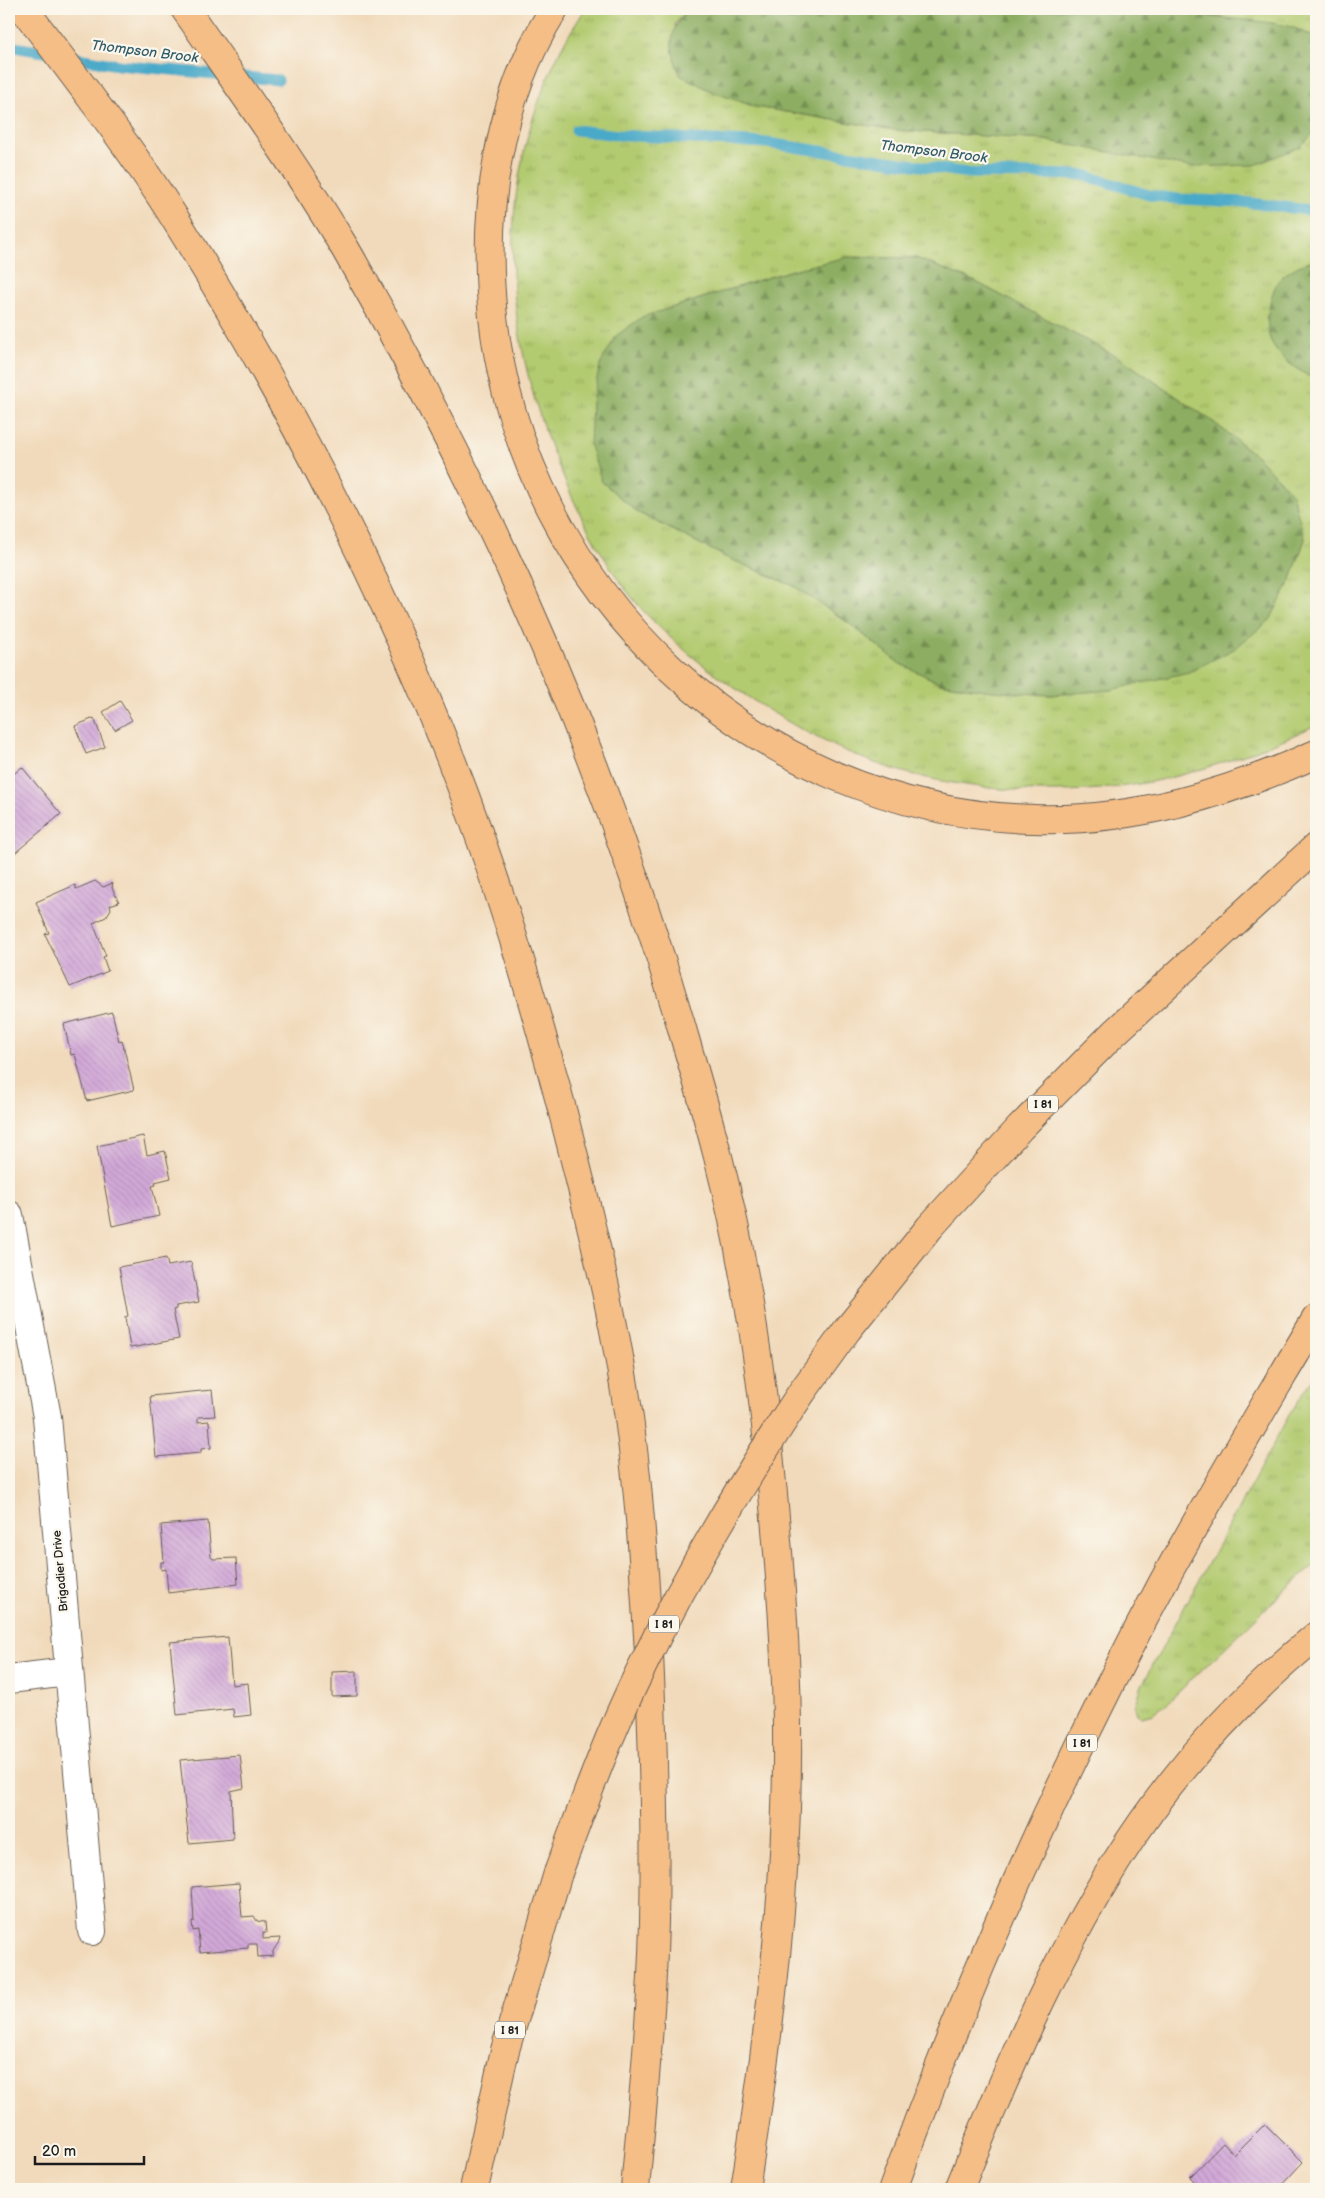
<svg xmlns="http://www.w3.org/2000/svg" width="1325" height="2198" font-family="'Balsamiq Sans',sans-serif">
  <defs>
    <pattern id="grass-tufts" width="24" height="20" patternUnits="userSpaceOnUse" patternTransform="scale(1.25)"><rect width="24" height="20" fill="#b2ca6f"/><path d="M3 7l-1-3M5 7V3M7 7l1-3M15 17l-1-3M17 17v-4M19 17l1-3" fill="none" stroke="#98ad60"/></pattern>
    <pattern id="forest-firs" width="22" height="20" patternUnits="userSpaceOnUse" patternTransform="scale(1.25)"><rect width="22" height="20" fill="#8dae62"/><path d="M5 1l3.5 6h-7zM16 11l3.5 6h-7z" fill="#728d50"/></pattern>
    <pattern id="building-back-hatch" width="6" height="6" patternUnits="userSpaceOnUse" patternTransform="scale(1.25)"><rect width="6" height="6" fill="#d2a8d8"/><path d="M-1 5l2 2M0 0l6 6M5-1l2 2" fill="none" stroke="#b490b9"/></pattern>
  </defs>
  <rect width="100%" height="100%" fill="#fbf7ec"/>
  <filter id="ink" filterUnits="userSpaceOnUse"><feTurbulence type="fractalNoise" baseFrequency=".02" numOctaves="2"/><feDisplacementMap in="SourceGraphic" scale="10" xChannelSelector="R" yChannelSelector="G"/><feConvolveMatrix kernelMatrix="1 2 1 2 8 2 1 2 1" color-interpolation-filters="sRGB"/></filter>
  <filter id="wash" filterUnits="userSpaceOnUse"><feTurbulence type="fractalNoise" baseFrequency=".0096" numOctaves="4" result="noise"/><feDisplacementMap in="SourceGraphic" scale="20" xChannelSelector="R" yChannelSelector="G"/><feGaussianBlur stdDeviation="1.12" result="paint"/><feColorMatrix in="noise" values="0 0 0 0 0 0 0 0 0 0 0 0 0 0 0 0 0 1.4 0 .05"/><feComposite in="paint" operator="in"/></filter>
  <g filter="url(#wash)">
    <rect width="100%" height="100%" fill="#f1dabb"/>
    <g fill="url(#grass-tufts)" stroke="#677346" fill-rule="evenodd">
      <path d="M585 9H688L675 24 680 75 713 92 756 107 895 130 1044 140 1300 147 1316 131V260L1306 262 1266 316C1274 352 1284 363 1316 380V725C1271 746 1222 765 1173 777 1096 796 1009 795 932 779 873 767 818 741 767 709 717 678 666 640 629 594 600 556 577 511 559 467 501 330 493 187 560 51 567 36 577 23 585 9ZM916 258 976 282 1123 360 1212 421 1259 458 1305 539 1291 579 1270 620 1052 695 992 691 940 683 899 663 850 624 794 586 728 558 637 512 642 317 792 270Z"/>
      <polygon points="1177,9 1316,9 1316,40 1310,34"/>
      <polygon points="1316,1374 1316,1564 1282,1593 1165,1705 1153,1714 1142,1717 1137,1714 1135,1707 1142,1685 1289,1415"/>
    </g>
    <g fill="url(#forest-firs)" stroke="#54653f">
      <path d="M688 9H1177C1189 12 1202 16 1215 17 1243 21 1296 20 1316 40V131L1300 147 1255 165 1189 167 1044 140 895 130 756 107 713 92 680 75C669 46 667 33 688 9Z"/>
      <polygon points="847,257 916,258 976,282 1123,360 1212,421 1259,458 1292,494 1305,539 1291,579 1270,620 1234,649 1189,672 1111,690 1052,695 992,691 940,683 899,663 850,624 794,586 728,558 637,512 602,482 590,446 592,402 600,365 616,336 642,317 792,270"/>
      <path d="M1316 260V380C1299 371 1282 361 1272 343 1263 327 1269 295 1279 280 1286 271 1305 262 1316 260Z"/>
    </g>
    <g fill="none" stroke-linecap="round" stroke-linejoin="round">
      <g stroke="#49a9c8" stroke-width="11">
        <polyline points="9,46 118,65 278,80"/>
        <polyline points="576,130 618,135 767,143 968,173 1084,175 1149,195 1178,199 1243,202 1316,211"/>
      </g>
    </g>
    <g id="blocks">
      <g fill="url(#building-back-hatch)">
        <polygon points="120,701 132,720 115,730 103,712"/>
        <polygon points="94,718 105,747 86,754 75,726"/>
        <polygon points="22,767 61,814 9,858 9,778"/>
        <polygon points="95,881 103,887 113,883 112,888 119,902 110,905 111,909 106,917 93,923 106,956 103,957 108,971 70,987 45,934 49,933 36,902 75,885 76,889"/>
        <polygon points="112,1012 119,1041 122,1040 134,1090 87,1101 75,1054 71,1055 64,1024"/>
        <polygon points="143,1136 147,1155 165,1151 171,1178 155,1182 156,1185 152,1186 159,1216 112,1226 97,1146"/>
        <polygon points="166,1258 168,1266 191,1262 199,1302 176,1306 176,1309 173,1310 179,1339 130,1348 125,1317 128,1316 119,1267"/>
        <polygon points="212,1390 215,1416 198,1417 198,1422 209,1421 211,1448 201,1449 201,1453 156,1457 150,1396"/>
        <polygon points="208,1521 211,1557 213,1559 236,1558 238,1584 168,1593 166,1569 161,1570 161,1562 164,1562 161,1525"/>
        <polygon points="228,1637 232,1685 248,1683 251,1715 234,1717 233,1709 177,1715 170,1642"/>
        <polygon points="357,1671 357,1696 332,1697 332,1672"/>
        <polygon points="240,1755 244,1788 231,1791 233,1839 189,1843 180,1760"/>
        <polygon points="239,1883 242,1917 254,1916 257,1921 265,1922 266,1933 263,1933 263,1939 280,1938 279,1942 273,1951 273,1956 258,1957 257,1944 248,1944 248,1948 200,1952 198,1930 193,1931 192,1922 194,1922 192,1887"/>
        <polygon points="1265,2124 1303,2162 1278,2189 1199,2189 1201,2188 1190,2177 1223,2143 1234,2155"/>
      </g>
    </g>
  </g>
  <g filter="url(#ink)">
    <use href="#blocks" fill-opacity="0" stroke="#675e54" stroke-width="1"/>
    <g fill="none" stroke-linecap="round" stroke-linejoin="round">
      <g stroke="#675e54" stroke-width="30">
        <g id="minor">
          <polyline points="9,1215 47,1417 92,1931"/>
          <polyline points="9,1679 68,1672"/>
        </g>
      </g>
      <g stroke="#675e54" stroke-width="30">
        <g id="motorway">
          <path d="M24 9C75 77 129 145 174 217 281 389 376 569 450 757 496 873 531 992 563 1113 587 1207 611 1302 626 1398 639 1482 644 1568 649 1653 653 1743 656 1832 654 1922 652 2011 643 2100 635 2189"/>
          <path d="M185 9C240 88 297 167 346 250 490 499 606 763 685 1039 708 1117 730 1195 744 1276 760 1360 769 1444 776 1529 783 1607 788 1684 787 1761 786 1905 767 2048 745 2189"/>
          <path d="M554 9C497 100 482 211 493 317 523 592 756 812 1034 819 1134 822 1226 794 1316 754"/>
          <polyline points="802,1392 847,1330 930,1227 1020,1128 1114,1033 1316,847"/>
          <polyline points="474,2189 505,2050 558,1873"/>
          <path d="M893 2189C968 1982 1058 1779 1162 1584 1211 1494 1264 1407 1316 1319"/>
          <path d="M959 2189C1004 2078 1052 1964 1116 1862 1169 1777 1238 1700 1316 1636"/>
        </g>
      </g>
      <use href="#minor" stroke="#fff" stroke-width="28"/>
      <use href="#motorway" stroke="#f6be87" stroke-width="28"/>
      <g stroke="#675e54" stroke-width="30" stroke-linecap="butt">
        <path id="motorway-bridge" d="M558 1873C583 1806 607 1738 639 1673 686 1576 742 1482 802 1392"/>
      </g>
      <use href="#motorway-bridge" stroke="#f6be87" stroke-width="28"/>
    </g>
  </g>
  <g text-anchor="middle" stroke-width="4.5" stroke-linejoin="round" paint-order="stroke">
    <g fill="#fbf7ec" stroke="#5f5e5a" stroke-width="1">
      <rect x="1028" y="1095.5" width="30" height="17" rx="4"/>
      <rect x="649" y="1615.5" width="30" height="17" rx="4"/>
      <rect x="1067" y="1734.5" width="30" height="17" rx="4"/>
      <rect x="495" y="2021.5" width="30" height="17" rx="4"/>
    </g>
    <g font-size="11" font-weight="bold" fill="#1c1c1c">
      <text x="1043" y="1108">I 81</text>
      <text x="664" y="1628">I 81</text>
      <text x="1082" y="1747">I 81</text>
      <text x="510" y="2034">I 81</text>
    </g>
    <g font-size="12" fill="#1c1c1c" stroke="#fbf7ec">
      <text transform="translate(60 1571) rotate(-95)" y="4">Brigadier Drive</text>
    </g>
    <g font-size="14" font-style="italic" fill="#305b69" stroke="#fbf7ec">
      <text transform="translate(145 51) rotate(7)" y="5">Thompson Brook</text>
      <text transform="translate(934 151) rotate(7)" y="5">Thompson Brook</text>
    </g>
  </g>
  <rect width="1325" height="2198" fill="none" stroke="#fbf7ec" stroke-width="30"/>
  <path d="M35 2156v8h109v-8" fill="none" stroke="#1c1c1c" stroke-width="2.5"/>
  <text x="42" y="2156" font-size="15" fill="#1c1c1c" stroke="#fbf7ec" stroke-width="4" paint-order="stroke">20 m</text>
</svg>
